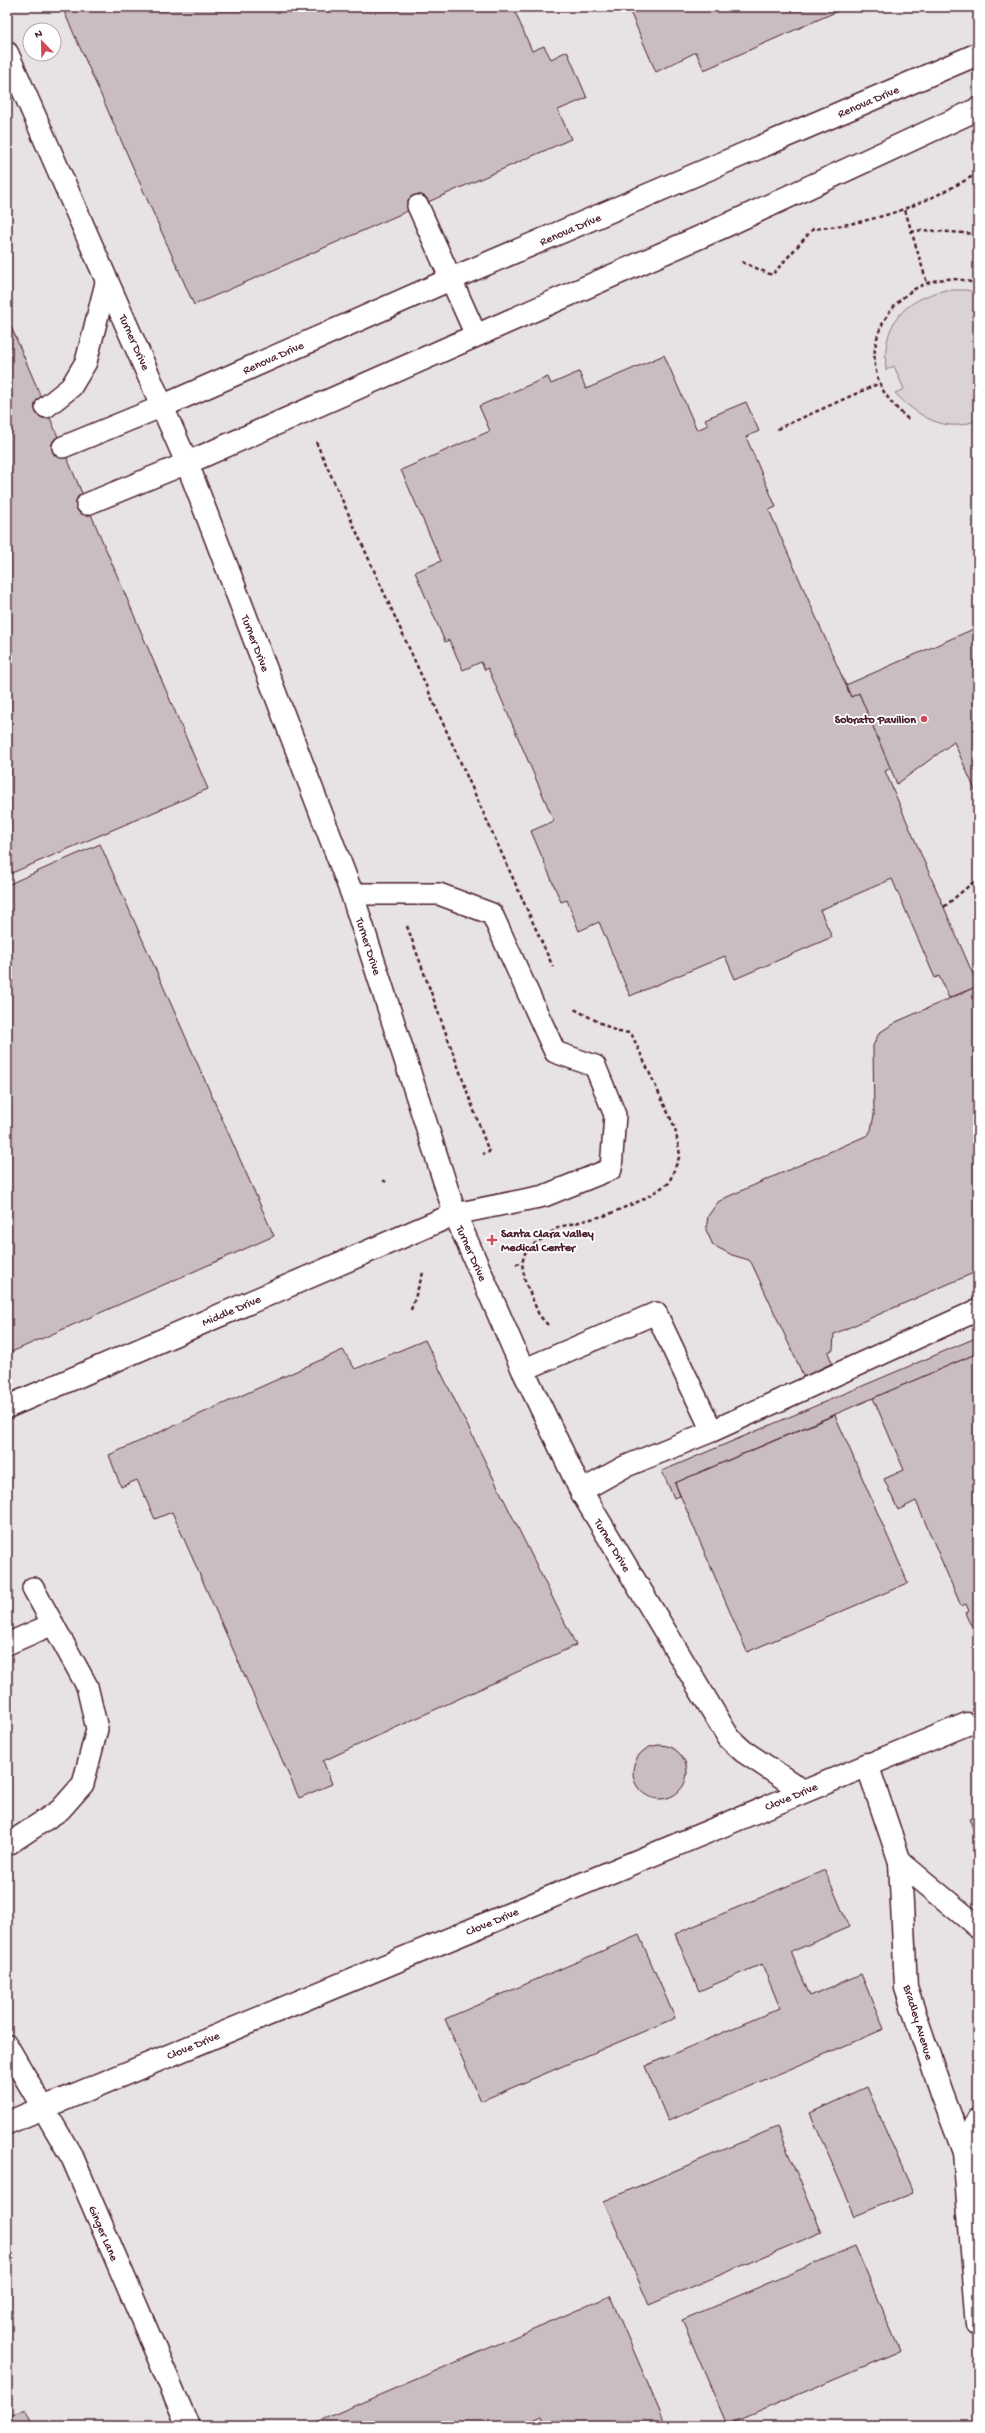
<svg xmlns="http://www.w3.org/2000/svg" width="985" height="2433" font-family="'Gochi Hand',sans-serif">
  <rect width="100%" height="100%" fill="#f4f2f2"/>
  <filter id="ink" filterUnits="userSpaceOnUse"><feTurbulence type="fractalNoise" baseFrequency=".025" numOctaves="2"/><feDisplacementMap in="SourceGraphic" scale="8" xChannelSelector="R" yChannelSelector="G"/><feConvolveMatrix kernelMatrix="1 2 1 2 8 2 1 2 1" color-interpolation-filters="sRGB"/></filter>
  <g filter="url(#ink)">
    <path fill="#e7e2e3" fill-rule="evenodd" d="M7 7H978V2426H7ZM30 30H54V54H30Z"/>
    <path fill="#dbd2d5" stroke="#927880" d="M945 290H967L978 294V419C947 436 916 415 895 393L904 389 894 366 886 370C882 324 902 301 945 290Z"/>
    <g fill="#cabdc1" stroke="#4a1f2b">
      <polygon points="62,7 513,7 532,51 544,46 551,59 567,51 587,98 558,110 571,139 194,305"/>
      <polygon points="628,7 847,7 704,70 696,52 656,72"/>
      <polygon points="7,317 208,789 7,875"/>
      <polygon points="664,355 697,430 708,425 705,419 746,402 759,431 746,437 776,507 769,510 851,697 859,693 891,768 885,771 978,986 949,998 939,976 935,978 892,879 820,910 832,937 735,979 725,956 630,996 599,922 579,931 567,900 561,902 531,831 554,821 488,668 485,670 481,662 463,670 449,640 445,642 415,572 441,561 401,470 490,431 479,406 548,377 551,384 579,372 586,389"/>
      <polygon points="978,627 978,797 954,742 897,784 859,693 851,697 846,685"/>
      <polygon points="100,844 274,1236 7,1354 7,885"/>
      <polygon points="978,986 978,1271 834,1334 833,1350 828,1352 832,1363 804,1377 752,1264 749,1260 732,1255 713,1245 706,1230 708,1216 718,1202 727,1197 868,1135 871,1130 874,1115 873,1046 879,1033 896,1022"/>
      <polygon points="978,1337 978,1353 675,1483 680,1496 674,1498 662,1471"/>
      <polygon points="425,1340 576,1645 323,1761 332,1784 299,1798 172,1512 155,1519 137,1480 121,1487 109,1455 343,1350 355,1369"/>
      <polygon points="978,1353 978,1623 972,1626 966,1613 969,1611 966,1604 961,1606 916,1501 898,1510 884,1479 904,1470 873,1398"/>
      <polygon points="835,1415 908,1583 747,1652 675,1483"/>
      <circle cx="660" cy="1772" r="27"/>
      <polygon points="978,1815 978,1839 969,1819"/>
      <polygon points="825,1870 849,1927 791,1952 810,1996 861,1974 884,2029 668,2121 645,2066 780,2008 762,1964 699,1991 675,1934"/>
      <polygon points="639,1935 675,2018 481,2101 445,2019"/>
      <polygon points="867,2087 913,2192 855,2216 810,2113"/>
      <polygon points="777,2127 822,2232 649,2305 604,2201"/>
      <polygon points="855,2246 900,2351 727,2425 682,2320"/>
      <polygon points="610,2296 666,2426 546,2426 542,2416 520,2426 313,2426 312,2424"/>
      <polygon points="25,2409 33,2426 7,2426 7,2417"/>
    </g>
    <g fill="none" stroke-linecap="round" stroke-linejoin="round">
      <g stroke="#4a1f2b" stroke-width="24">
        <g id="service">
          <polyline points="418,206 476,335"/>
          <polyline points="46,407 71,387 86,362 107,279"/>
          <polyline points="63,447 163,406"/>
          <polyline points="87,504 187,463"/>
          <polyline points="352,894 439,894 492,914 555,1052 595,1066 615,1115 611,1169 544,1196 455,1214"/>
          <polyline points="523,1370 656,1313 712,1431 624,1467 581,1491"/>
          <polyline points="712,1431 978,1310"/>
          <polyline points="7,1644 53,1624"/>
          <polyline points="7,1845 60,1810 83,1784 97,1729 87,1686 33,1588"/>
        </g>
      </g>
      <g stroke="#4a1f2b" stroke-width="25">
        <g id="minor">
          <polyline points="7,53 187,463 352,894 455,1214 523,1370 581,1491 729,1738 743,1751 803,1791"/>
          <polyline points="163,406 451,279 978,54"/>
          <polyline points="187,463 725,226 978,109"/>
          <polyline points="7,1407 455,1214"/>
          <polyline points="867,1764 900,1862 906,1988 942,2094 964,2152 978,2325"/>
          <polyline points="900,1862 978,1927"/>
          <polyline points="7,2046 73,2159 188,2426"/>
          <polyline points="7,2123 967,1724"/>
          <polyline points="964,2152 978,2120"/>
        </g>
      </g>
      <g stroke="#4a1f2b" stroke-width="2.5" stroke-dasharray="4 3" stroke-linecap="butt">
        <polyline points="905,210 927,283"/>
        <polyline points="911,232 922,230 978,234"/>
        <path d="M742 262 772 275 813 229C876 223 924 205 978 173"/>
        <path d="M908 419C897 409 886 398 880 384 855 325 920 258 978 285"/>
        <polyline points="777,429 880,383"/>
        <polyline points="316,442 553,967"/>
        <polyline points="944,907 978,878"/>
        <polyline points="407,926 489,1152 483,1154"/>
        <polyline points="383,1180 386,1182"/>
        <polyline points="516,1264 522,1263"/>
        <polyline points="411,1310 423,1273"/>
        <polyline points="548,1325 539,1315 525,1281 522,1263 526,1250 559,1227 607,1215 642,1200 669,1183 680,1155 675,1128 631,1033 618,1032 572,1008"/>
      </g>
      <use href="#service" stroke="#fff" stroke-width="21"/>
      <use href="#minor" stroke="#fff" stroke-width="22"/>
    </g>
  </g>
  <g fill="#d1495b" stroke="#fff" stroke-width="1.5">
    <circle cx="924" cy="719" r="4"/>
    <path d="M490 1234h4v4h4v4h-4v4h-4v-4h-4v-4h4z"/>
  </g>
  <g text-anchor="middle" stroke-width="3.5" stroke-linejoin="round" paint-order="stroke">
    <g font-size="12" fill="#4a1f2b" stroke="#fff">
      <text transform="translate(868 101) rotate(-23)" y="4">Renova Drive</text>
      <text transform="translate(570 229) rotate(-23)" y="4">Renova Drive</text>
      <text transform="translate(135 342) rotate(66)" y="4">Turner Drive</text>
      <text transform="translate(273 357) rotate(-24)" y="4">Renova Drive</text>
      <text transform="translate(256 643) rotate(69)" y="4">Turner Drive</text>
      <text transform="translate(369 946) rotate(72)" y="4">Turner Drive</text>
      <text transform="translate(472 1253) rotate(66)" y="4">Turner Drive</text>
      <text transform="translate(231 1310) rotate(-23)" y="4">Middle Drive</text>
      <text transform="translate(613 1545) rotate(59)" y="4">Turner Drive</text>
      <text transform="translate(791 1796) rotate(-23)" y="4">Clove Drive</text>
      <text transform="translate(492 1921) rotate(-23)" y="4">Clove Drive</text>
      <text transform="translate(919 2022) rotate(73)" y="4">Bradley Avenue</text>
      <text transform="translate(193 2045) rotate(-23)" y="4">Clove Drive</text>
      <text transform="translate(104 2233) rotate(67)" y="4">Ginger Lane</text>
    </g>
    <g font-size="12" font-weight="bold" fill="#4a1f2b" stroke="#fff" text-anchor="end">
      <text x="916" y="723">Sobrato Pavilion</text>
      <text x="501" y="1237" text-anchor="start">Santa Clara Valley<tspan x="501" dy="14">Medical Center</tspan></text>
    </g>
  </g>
  <rect width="985" height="2433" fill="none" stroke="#fff" stroke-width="24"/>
  <rect x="12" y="12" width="961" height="2409" fill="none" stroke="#4a1f2b" stroke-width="1.5" filter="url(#ink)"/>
  <g transform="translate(42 42) rotate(337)"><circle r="19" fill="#ffffff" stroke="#b7a5aa"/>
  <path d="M0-3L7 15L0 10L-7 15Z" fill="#d1495b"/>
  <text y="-6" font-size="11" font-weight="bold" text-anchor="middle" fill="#4a1f2b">N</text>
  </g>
</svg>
